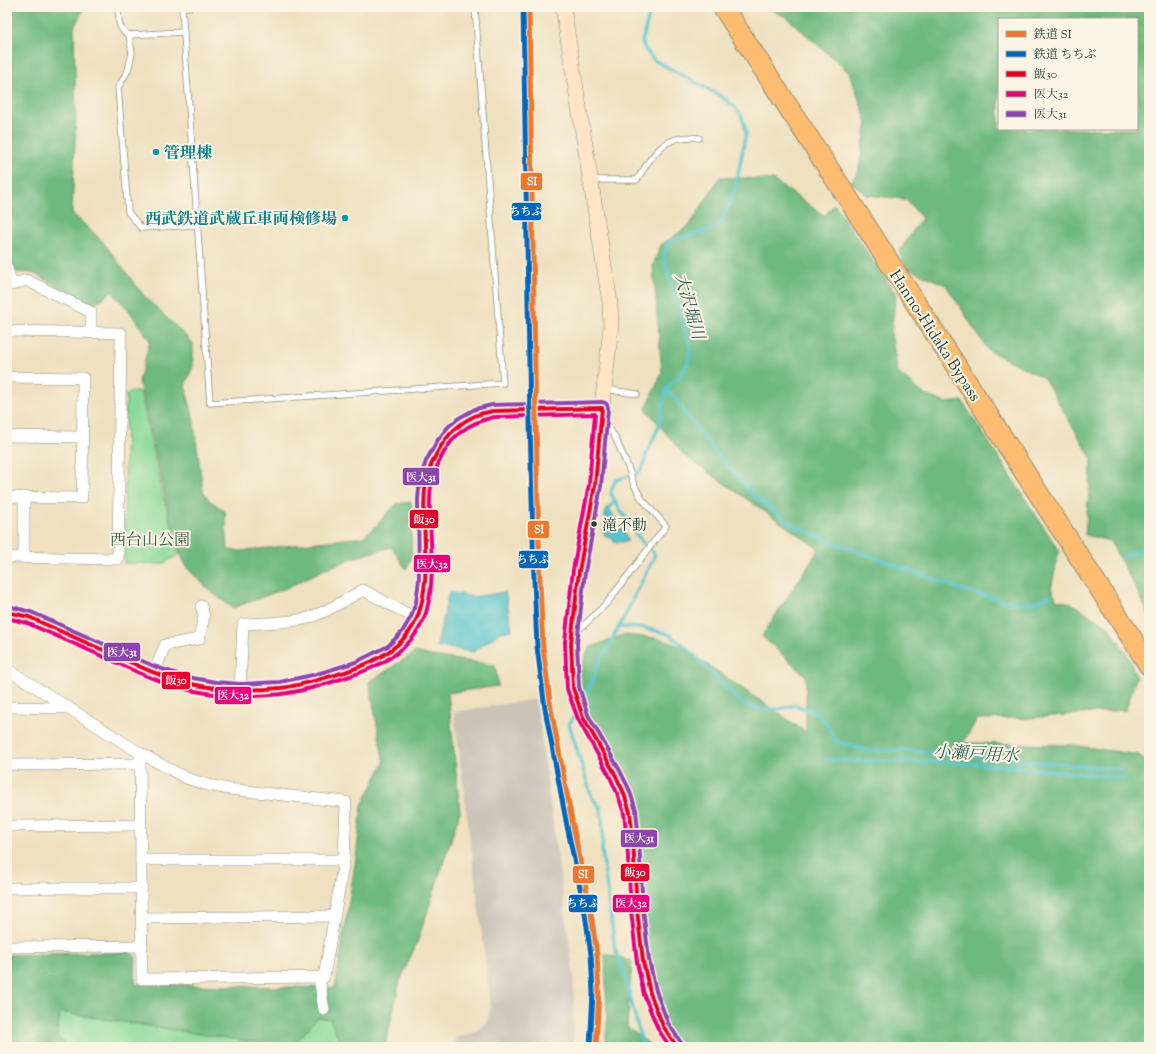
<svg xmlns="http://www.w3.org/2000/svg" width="1156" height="1054" font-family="'Sorts Mill Goudy','Noto Serif JP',serif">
  <rect width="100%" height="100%" fill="#fcf5e5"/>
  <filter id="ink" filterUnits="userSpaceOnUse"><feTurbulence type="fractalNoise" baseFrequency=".025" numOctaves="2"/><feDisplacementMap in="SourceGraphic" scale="8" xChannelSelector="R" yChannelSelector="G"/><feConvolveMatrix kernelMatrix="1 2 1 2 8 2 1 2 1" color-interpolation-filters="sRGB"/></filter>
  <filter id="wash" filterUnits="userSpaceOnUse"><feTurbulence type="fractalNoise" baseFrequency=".012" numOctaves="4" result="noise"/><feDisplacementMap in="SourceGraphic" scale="16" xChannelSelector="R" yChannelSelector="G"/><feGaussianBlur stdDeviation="0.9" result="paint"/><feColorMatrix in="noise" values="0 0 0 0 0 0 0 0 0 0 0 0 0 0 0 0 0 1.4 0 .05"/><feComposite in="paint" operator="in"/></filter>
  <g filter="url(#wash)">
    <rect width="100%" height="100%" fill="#efe0c0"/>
    <polygon fill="#cbc3b8" points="536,699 574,978 573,1047 455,1047 455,1038 473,1033 486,1023 491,1007 454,712"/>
    <g fill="#89d998" stroke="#548b66">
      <polygon points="131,391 140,392 163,496 180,554 162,564 124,563 126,395"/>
      <polygon points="59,1012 284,1047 70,1047 57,1037"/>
      <polygon points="317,1017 330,1019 342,1047 292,1047"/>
    </g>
    <g fill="#6eb980" stroke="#467b5a" fill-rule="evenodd">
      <polygon points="7,7 85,7 74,27 76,118 72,213 103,242 144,296 193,343 193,366 185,386 193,416 203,491 209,500 225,511 228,550 241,551 363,537 377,525 396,504 411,502 412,517 411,558 406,569 391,547 350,559 321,571 286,588 233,608 209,590 187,568 176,544 139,381 150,341 128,309 112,292 92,305 33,273 15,272 7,248"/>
      <path d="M765 7H1149V617L1143 602 1110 541 1085 535 1092 459 1044 378 988 350 946 285 907 268 899 252 922 218 905 199 866 195 851 182 858 172 867 123 850 73 786 17ZM999 19H1137V129H999Z"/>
      <polygon points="720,177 773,180 825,216 834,204 896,294 891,333 898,373 925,395 946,403 962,401 1059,551 1051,589 1057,600 1071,603 1108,627 1129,657 1136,678 1126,710 1029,718 977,719 963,743 1072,745 1139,755 1149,765 1149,1047 677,1047 650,993 630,812 573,688 589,648 623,635 657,638 680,646 806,732 806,676 762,636 819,549 685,456 646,409 662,373 653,265 661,245 690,225"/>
      <polygon points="415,652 430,656 495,665 498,686 448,693 460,812 418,940 400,981 385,1047 342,1047 330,1019 318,1017 292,1047 284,1047 60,1012 57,1037 70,1047 7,1047 7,955 130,952 136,957 135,984 335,988 356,858 362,805 384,763 369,682 405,659"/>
      <polygon points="605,954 632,961 627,1027 653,1047 605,1047 607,1018"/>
    </g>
    <g fill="#58c5cc" stroke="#3c8180">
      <polygon points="606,508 613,514 614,518 619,520 619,524 613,526 614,528 623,530 628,541 620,542 614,542 612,538 606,537 603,532"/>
      <polygon points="449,592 473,597 505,592 512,630 500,632 474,652 437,646"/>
    </g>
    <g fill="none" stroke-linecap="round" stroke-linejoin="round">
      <g stroke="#58c5cc" stroke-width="3.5">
        <polyline points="666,390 674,397 714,451 754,496 788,522 813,534 851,549 966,591 1017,604 1036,602 1050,596"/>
        <polyline points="608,508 615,502"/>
        <polyline points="1121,558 1149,545"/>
        <polyline points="619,627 644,628 668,634 685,646 728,690 745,705 764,710 779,709 795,705 815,712 826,723 836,741 869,751 905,750 1121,769"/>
        <path d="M586 695 590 687 597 667 619 627 654 558V553L641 541 617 505 611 493 612 488 616 480 638 473 643 467 646 455 658 428 666 390 670 384 680 376 687 366 690 353V345L665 264C663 255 664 249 670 241L708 230 718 226 723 219 735 189 746 134 744 123 741 115 734 106 719 95 654 60 646 51 642 42 651 7"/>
        <polyline points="574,716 569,724 592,798 601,808 603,834 602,851 615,949 623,970 643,1047"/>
        <polyline points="825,760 937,762 981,764 1124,778"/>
      </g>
    </g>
  </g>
  <g filter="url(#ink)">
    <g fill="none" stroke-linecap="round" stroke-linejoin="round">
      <g stroke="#878e7a" stroke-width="7">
        <g id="lane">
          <path d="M118 7C119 20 117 29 129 35L184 32"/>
          <polyline points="190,7 182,7 210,403 503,383 475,7"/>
          <polyline points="129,35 132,53 128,70 118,88 128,212 141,228 198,225"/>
          <path d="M591 180H637C653 154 664 133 699 138"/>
          <polyline points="605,389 637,394"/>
          <polyline points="573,632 582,627 607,603 666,526 642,499 634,485 628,467 615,437 604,421"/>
        </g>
      </g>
      <g stroke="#878e7a" stroke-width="12">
        <g id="street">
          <polyline points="7,268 12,285 26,280 91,312 91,333"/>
          <polyline points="7,331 121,333 118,559 7,557"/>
          <polyline points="7,377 83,378 82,498 7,497"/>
          <polyline points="7,436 82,437"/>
          <polyline points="24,557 24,497"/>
          <polyline points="7,669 140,753 186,778 208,785 228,789 346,802 344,860 324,977 142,979 140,753"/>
          <polyline points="154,673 165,645 199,639 204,616 201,606"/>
          <path d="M240 690 243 624C262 623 290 623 308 618 327 612 345 600 363 590L417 619"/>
          <polyline points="7,707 67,708"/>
          <polyline points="7,765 140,764"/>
          <polyline points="7,826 141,825"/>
          <polyline points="141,860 344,860"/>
          <polyline points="7,888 142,888"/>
          <polyline points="142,918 335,916"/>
          <polyline points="7,947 142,946"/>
          <polyline points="319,977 324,1010"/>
        </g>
      </g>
      <g stroke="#878e7a" stroke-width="16">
        <g id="secondary">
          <polyline points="563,7 610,303 611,327 601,415 595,485 579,571 571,643 573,688 583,717 614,772 623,791 630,812 633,841 637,910 643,961 650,993 663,1026 677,1047"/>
          <polyline points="7,612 29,617 154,673 186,683 215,688 240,690 281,688 318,680 358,668 391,651 407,636 417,619 422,603 425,580 424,499 426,480 432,463 442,444 452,431 463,423 477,415 493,411 602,408"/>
        </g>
      </g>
      <g stroke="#878e7a" stroke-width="22">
        <polyline id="highway" points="723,7 851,203 1149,665"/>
      </g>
      <use href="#lane" stroke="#fff" stroke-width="5.5"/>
      <use href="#street" stroke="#fff" stroke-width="11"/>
      <use href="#secondary" stroke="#ffe4c6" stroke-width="15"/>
      <use href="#highway" stroke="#febc70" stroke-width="20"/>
      <g stroke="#fcf5e5" stroke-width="7">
        <path id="bus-1" d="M7 612 29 617C58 630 86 643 115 655 138 666 161 677 186 683 217 690 249 691 280 688 301 686 324 678 345 672 373 663 405 648 417 618 434 576 419 526 426 482 428 471 433 460 438 451 447 435 460 422 477 415 482 413 488 412 493 411L602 408 595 485 579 571 571 643 573 688 583 717 614 772 623 791 630 812 633 841 637 910 643 961 650 993 663 1026 677 1047"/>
      </g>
      <g stroke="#fcf5e5" stroke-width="7">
        <path id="bus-2" d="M7 618 27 623C56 636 84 648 113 661 136 672 160 683 185 689 215 696 252 698 282 694 303 691 324 685 344 678 375 669 409 653 423 621 436 590 431 550 430 518 430 506 429 493 432 481 434 472 438 464 442 456 454 433 469 423 494 417L595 414 589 484 573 570 565 642 567 689 578 719 609 775 617 793 624 813 627 841 631 910 637 962 644 995 658 1029 670 1047"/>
      </g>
      <g stroke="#fcf5e5" stroke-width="7">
        <path id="bus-3" d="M8 606 31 612 156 667 187 677 216 682 240 684 280 682 317 674 356 662 388 646 402 632 411 617 416 602 419 580 418 499 420 479 426 461 437 441 448 427 459 418 475 409 492 405 602 402C606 402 608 405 608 409L601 486 585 572 577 643 579 687 588 715 619 769 629 789 636 810 639 841 643 909 649 960 656 991 668 1023 682 1044"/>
      </g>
      <use href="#bus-1" stroke="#e4002b" stroke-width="4"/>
      <use href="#bus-2" stroke="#e5007d" stroke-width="4"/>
      <use href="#bus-3" stroke="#8e44ad" stroke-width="4"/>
      <g stroke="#fcf5e5" stroke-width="8">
        <polyline id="rail-1" points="529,7 536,423 540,581 543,647 551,708 573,825 590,906 597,954 599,993 596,1047"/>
      </g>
      <g stroke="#fcf5e5" stroke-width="8">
        <polyline id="rail-2" points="523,7 530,423 534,581 537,647 545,709 567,826 584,907 591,955 593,993 590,1047"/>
      </g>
      <use href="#rail-1" stroke="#ed772d" stroke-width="5"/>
      <use href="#rail-2" stroke="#0065bd" stroke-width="5"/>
    </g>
  </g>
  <g fill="#0f9aa8" stroke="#fcf5e5" stroke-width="1.5">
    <circle cx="156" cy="152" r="4"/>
    <circle cx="345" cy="218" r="4"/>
  </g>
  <circle fill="#1f3d34" stroke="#fcf5e5" stroke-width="1.5" cx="594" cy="524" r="3.5"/>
  <g text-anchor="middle" stroke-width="4" stroke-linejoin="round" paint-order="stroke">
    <g font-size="15" fill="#1f3d34" stroke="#fcf5e5" text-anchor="start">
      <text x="602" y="530">滝不動</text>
    </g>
    <g font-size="16" font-weight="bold" fill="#0d838f" stroke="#fcf5e5" text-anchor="start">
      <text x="164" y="158">管理棟</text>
      <text x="337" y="224" text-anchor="end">西武鉄道武蔵丘車両検修場</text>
    </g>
    <g font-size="16" fill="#1f3d34" stroke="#fcf5e5">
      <text transform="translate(936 335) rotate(57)" y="6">Hanno-Hidaka Bypass</text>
    </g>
    <g font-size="16" fill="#345c48" stroke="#fcf5e5">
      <text x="150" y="545">西台山公園</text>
    </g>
    <g font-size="17" font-style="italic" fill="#2d5f5a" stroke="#fcf5e5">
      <text transform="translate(690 306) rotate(74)" y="6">大沢堀川</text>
      <text transform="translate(976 753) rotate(3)" y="6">小瀬戸用水</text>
    </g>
  </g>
  <g stroke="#fcf5e5" stroke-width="1.5">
    <rect x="520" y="172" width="23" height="19" rx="4" fill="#ed772d"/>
    <rect x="511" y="202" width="31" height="19" rx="4" fill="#0065bd"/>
    <rect x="402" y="467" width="38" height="19" rx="4" fill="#8e44ad"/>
    <rect x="409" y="509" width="30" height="20" rx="4" fill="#e4002b"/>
    <rect x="527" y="520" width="23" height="19" rx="4" fill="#ed772d"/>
    <rect x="518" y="550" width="31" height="19" rx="4" fill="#0065bd"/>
    <rect x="413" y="554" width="38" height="19" rx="4" fill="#e5007d"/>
    <rect x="103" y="642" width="38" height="20" rx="4" fill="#8e44ad"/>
    <rect x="161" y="671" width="30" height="19" rx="4" fill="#e4002b"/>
    <rect x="214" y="686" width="38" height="19" rx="4" fill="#e5007d"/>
    <rect x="620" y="829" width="38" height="19" rx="4" fill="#8e44ad"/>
    <rect x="620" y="863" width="30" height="19" rx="4" fill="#e4002b"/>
    <rect x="572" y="865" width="23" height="19" rx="4" fill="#ed772d"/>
    <rect x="568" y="894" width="30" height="19" rx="4" fill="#0065bd"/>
    <rect x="612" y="894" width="38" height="19" rx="4" fill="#e5007d"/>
  </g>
  <g font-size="11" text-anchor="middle" font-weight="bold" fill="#fff">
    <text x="532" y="185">SI</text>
    <text x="526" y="215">ちちぶ</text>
    <text x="421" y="481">医大31</text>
    <text x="424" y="523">飯30</text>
    <text x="539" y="533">SI</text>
    <text x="533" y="563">ちちぶ</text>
    <text x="432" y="568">医大32</text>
    <text x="122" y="656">医大31</text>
    <text x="176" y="684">飯30</text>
    <text x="233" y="699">医大32</text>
    <text x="639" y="842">医大31</text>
    <text x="635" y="876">飯30</text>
    <text x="583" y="878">SI</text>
    <text x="583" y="907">ちちぶ</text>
    <text x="631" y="907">医大32</text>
  </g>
  <rect width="1156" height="1054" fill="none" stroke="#fcf5e5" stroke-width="24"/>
  <rect x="998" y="18" width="140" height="112" fill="#fcf5e5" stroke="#a4ab9e"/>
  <rect x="1006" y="31" width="20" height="6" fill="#ed772d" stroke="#a4ab9e"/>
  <text x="1034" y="38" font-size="12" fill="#1f3d34">鉄道 SI</text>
  <rect x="1006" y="51" width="20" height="6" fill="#0065bd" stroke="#a4ab9e"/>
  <text x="1034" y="58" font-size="12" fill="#1f3d34">鉄道 ちちぶ</text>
  <rect x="1006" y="71" width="20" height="6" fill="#e4002b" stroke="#a4ab9e"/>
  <text x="1034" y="78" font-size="12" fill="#1f3d34">飯30</text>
  <rect x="1006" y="91" width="20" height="6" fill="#e5007d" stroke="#a4ab9e"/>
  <text x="1034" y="98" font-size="12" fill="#1f3d34">医大32</text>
  <rect x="1006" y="111" width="20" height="6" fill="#8e44ad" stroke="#a4ab9e"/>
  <text x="1034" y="118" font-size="12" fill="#1f3d34">医大31</text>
</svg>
